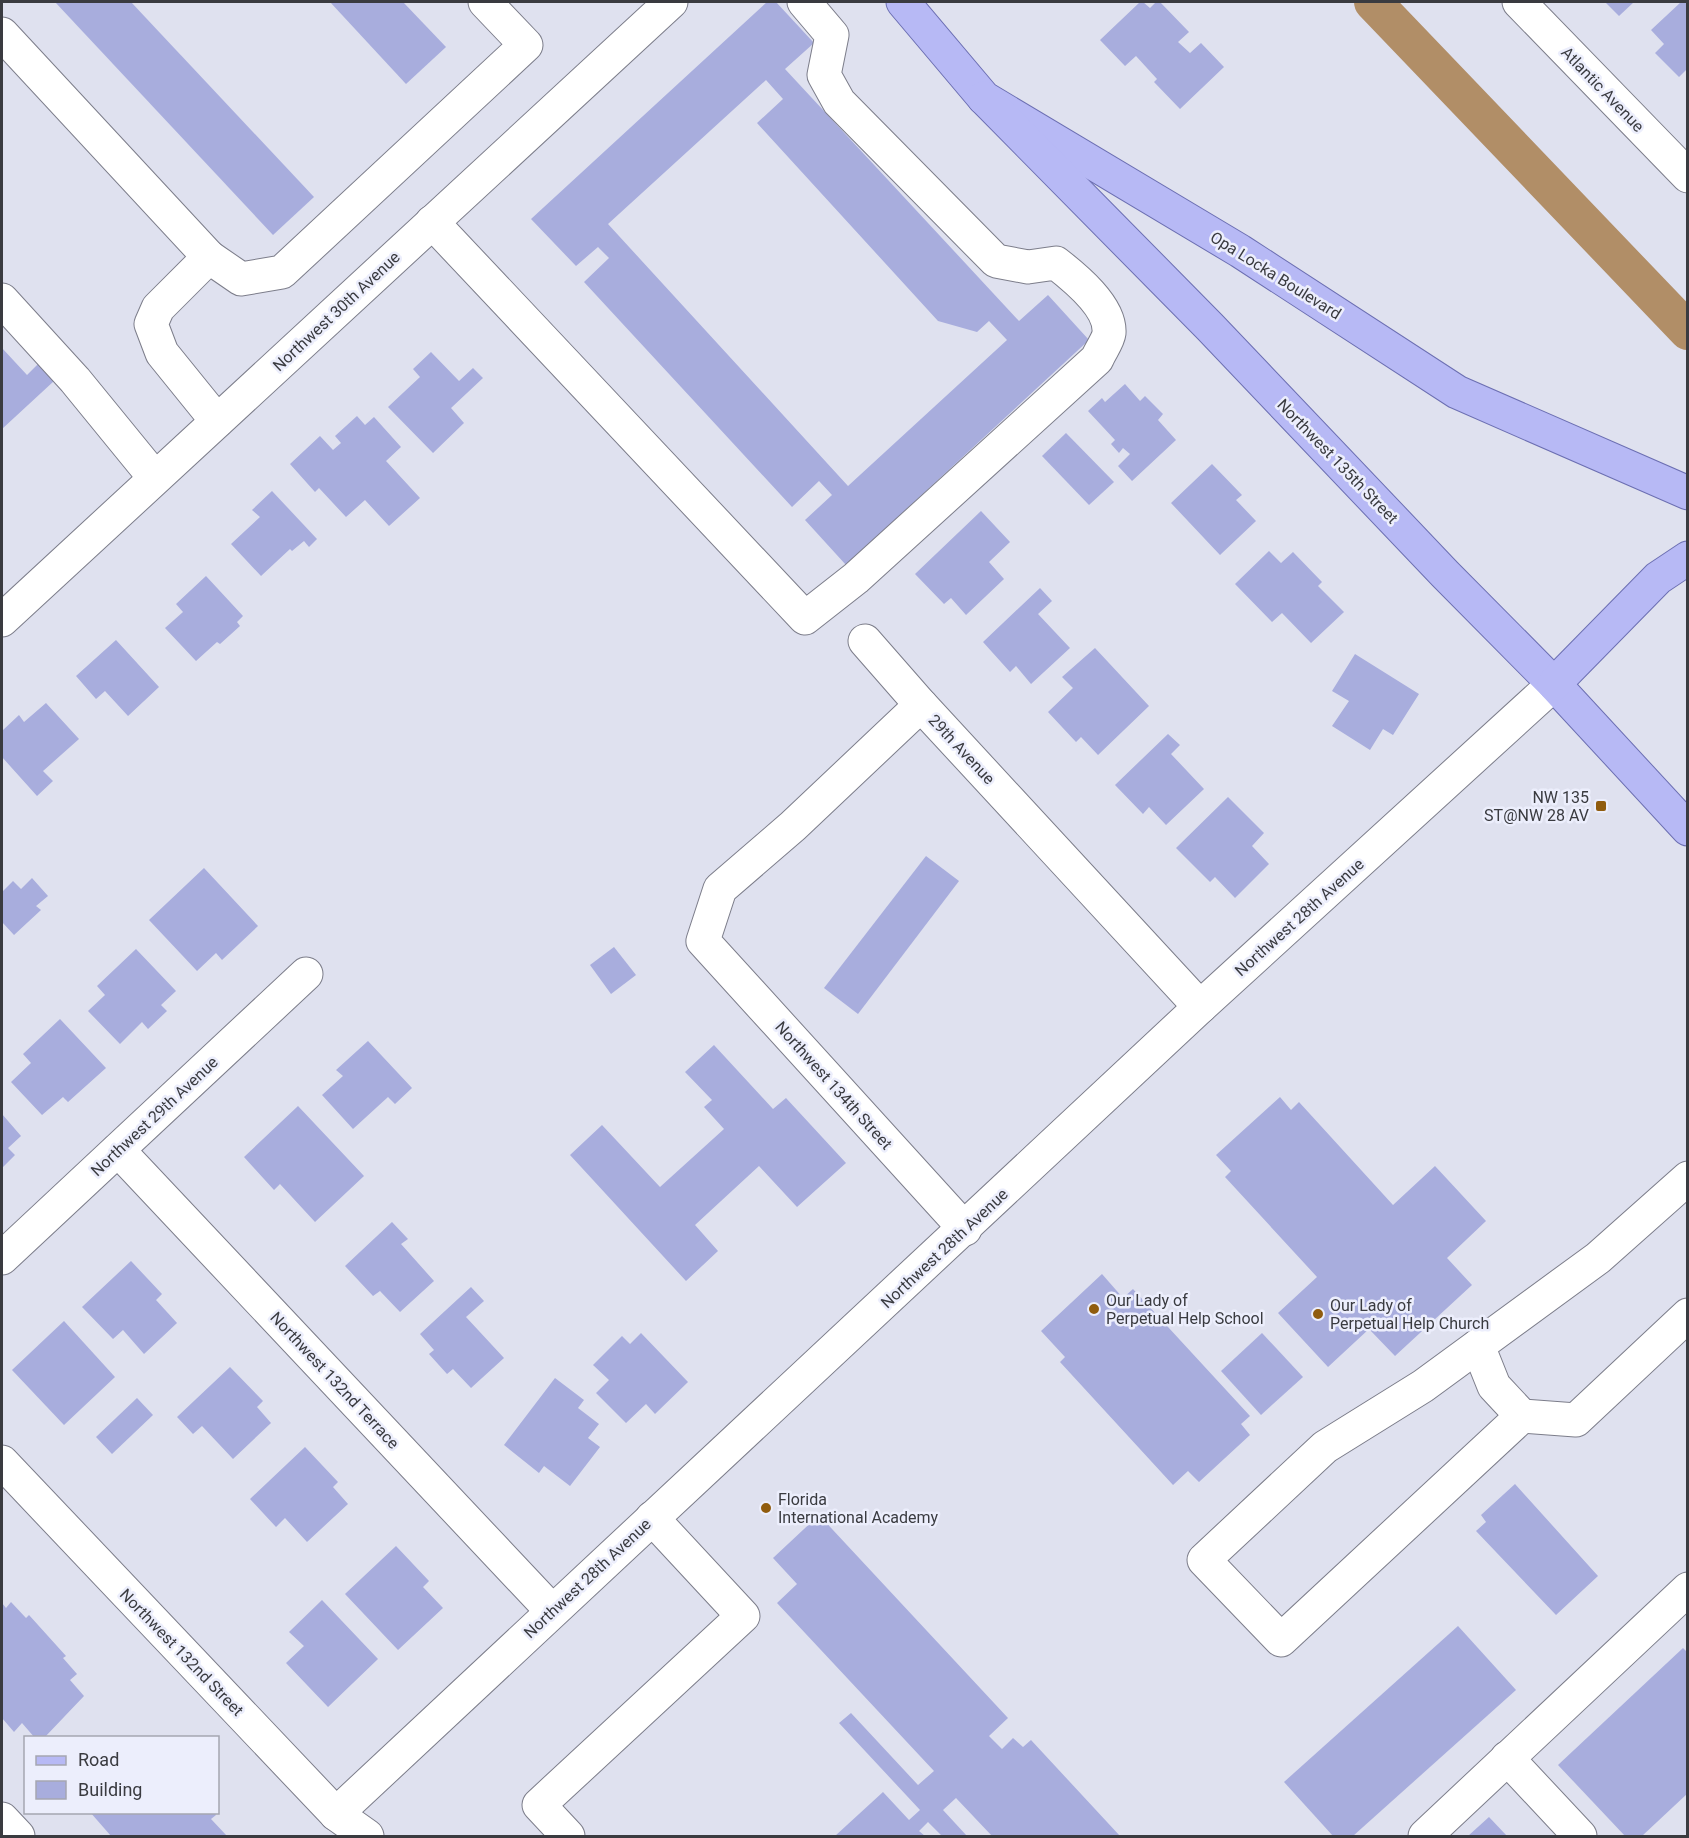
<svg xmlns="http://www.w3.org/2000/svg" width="1689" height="1838" font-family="Roboto,sans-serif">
  <rect width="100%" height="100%" fill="#dfe1ef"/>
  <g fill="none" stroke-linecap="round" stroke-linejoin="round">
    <polyline stroke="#b18e67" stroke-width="38" points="1373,2 1688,331"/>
  </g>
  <g fill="#a8addd" fill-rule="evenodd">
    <polygon points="55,2 131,2 314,197 273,235"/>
    <polygon points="330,2 403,2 446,47 406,84"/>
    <path d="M767 2H776L814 43 785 69 1019 321 1048 295 1089 340 846 565 805 520 832 495 819 481 792 507 584 282 609 258 598 247 576 266 531 219ZM766 80 783 99 757 123 938 321 977 332 989 321 1007 340 848 486 608 224Z"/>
    <polygon points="1140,2 1143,2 1150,8 1156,2 1160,2 1189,32 1178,42 1190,53 1201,43 1224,67 1180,109 1154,82 1157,79 1136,56 1125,66 1100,40"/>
    <polygon points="1605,2 1634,2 1619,16"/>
    <polygon points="1681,2 1688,2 1688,68 1679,77 1655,53 1664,44 1651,30"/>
    <polygon points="2,348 27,375 38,364 54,381 2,429"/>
    <polygon points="431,352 459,381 473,368 483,378 451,408 464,423 433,453 388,407 420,377 413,369"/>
    <polygon points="1125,384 1140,401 1145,396 1163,414 1158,420 1176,440 1132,481 1118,466 1130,454 1123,448 1119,453 1111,444 1115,440 1088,411 1102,398 1105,402"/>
    <polygon points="357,416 365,425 374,417 401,447 386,461 420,498 389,526 365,500 346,517 319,488 315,492 290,464 320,436 333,450 341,443 335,436"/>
    <polygon points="1066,433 1114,482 1089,505 1042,456"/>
    <polygon points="1212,464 1242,495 1236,500 1256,521 1220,555 1171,503"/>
    <polygon points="272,491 317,539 309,547 304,541 292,551 290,549 261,576 231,544 260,517 252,510"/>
    <polygon points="981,511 1010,542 989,562 1004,579 966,615 951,598 944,604 915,574"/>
    <polygon points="1269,551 1281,563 1293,552 1322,582 1318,586 1344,612 1311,643 1282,613 1272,622 1235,584"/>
    <polygon points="206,576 243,616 237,622 240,626 220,644 217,642 196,661 165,628 183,612 176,604"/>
    <polygon points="1040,588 1052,601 1038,614 1070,648 1031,684 1016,666 1010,672 983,642"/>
    <polygon points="116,640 159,687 128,716 105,691 96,699 76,676"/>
    <polygon points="1095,648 1149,706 1098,755 1081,737 1076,742 1048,712 1073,688 1062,677"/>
    <polygon points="1355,654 1419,694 1393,735 1383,729 1370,750 1332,726 1349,701 1332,691"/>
    <polygon points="46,703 79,739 43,771 53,781 37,796 2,757 2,731 19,715 24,722"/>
    <polygon points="1168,734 1180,745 1171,754 1204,789 1166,825 1149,807 1143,814 1115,785"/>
    <polygon points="1228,797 1264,833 1252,846 1269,864 1235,898 1215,877 1210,882 1176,848"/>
    <polygon points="926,856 959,881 858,1014 824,988"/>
    <polygon points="204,868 258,926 222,960 216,953 197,971 149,920"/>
    <polygon points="32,878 48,896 36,906 41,910 14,935 2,922 2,892 13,881 21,889"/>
    <polygon points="614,947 636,975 611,994 590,965"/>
    <polygon points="136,949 176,991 161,1005 167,1011 148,1029 142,1022 120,1044 88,1011 105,995 97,986"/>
    <polygon points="60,1019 106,1068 68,1102 63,1097 42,1115 11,1082 31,1063 23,1054"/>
    <polygon points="368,1041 412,1088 395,1104 388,1097 353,1129 322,1095 343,1076 336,1070"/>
    <polygon points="714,1045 773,1109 786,1098 846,1163 797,1207 759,1166 695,1225 718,1251 686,1281 570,1155 602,1125 660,1187 724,1129 704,1107 712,1100 685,1072"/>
    <polygon points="1280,1097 1291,1110 1299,1102 1393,1205 1435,1166 1486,1221 1447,1258 1472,1285 1395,1356 1369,1329 1328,1367 1278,1313 1317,1277 1225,1177 1231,1171 1216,1155"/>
    <polygon points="298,1106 364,1176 315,1222 280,1184 274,1190 244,1157"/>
    <polygon points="2,1114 21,1136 8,1148 15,1155 2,1168"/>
    <polygon points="392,1222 408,1239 401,1244 434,1281 400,1312 380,1291 373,1296 345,1266"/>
    <polygon points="131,1261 162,1294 156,1300 177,1323 144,1354 123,1330 113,1339 82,1307"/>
    <polygon points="1102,1274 1123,1298 1133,1289 1250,1416 1241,1424 1250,1435 1199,1482 1188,1471 1173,1485 1060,1362 1065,1357 1041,1331"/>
    <polygon points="471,1287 484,1301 466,1317 504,1358 471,1388 453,1369 447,1374 429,1354 434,1350 420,1334"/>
    <polygon points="64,1321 115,1377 64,1425 12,1370"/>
    <polygon points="641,1333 688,1382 655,1414 646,1404 626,1423 596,1393 609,1380 593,1365 622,1336 630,1344"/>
    <polygon points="1262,1333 1303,1377 1261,1415 1221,1371"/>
    <polygon points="230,1367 263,1401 257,1407 271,1423 233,1459 202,1426 193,1434 177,1417"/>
    <polygon points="555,1378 584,1400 578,1408 599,1424 588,1438 600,1447 570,1486 544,1466 539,1473 504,1445"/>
    <polygon points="137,1398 153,1415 112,1454 96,1437"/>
    <polygon points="305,1447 338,1482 333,1487 348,1504 307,1542 285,1518 276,1527 250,1499"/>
    <polygon points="1515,1484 1598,1576 1556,1615 1476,1531 1486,1522 1481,1515"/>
    <polygon points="819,1515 1008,1718 989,1736 1002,1749 1013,1738 1023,1747 1031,1740 1120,1836 992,1836 956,1798 943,1810 967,1836 942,1836 928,1822 919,1831 925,1836 835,1836 883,1792 909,1820 920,1810 839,1723 851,1713 918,1785 934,1771 777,1603 797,1584 773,1558"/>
    <polygon points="396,1546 429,1581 423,1587 443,1608 398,1650 345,1594"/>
    <polygon points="322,1600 378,1659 328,1707 286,1663 304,1646 289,1632"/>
    <polygon points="11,1602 26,1618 29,1615 66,1656 63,1658 77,1674 70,1680 84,1696 44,1738 35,1738 22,1723 14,1732 2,1718 2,1603 6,1608"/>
    <polygon points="1458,1626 1516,1690 1353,1836 1333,1836 1284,1782"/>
    <polygon points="1683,1648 1688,1653 1688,1793 1642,1836 1625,1836 1558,1765"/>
    <polygon points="90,1812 214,1812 216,1815 211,1819 227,1836 111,1836"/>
    <polygon points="1489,1817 1507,1836 1468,1836"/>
  </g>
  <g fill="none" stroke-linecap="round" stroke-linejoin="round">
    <g stroke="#7c7d8a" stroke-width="35">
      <g id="minor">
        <polyline points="1519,2 1688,176"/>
        <polyline points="2,34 209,257"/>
        <path d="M432 222 805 618 856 578 1097 359C1100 351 1108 341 1109 333 1111 307 1074 277 1056 263L1028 267 996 261 839 102 824 75 832 35 804 2"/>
        <polyline points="2,300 75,380 155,478"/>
        <polyline points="217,421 162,353 151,324 158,308 209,257 241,279 282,272 526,45 485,2"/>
        <polyline points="2,620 671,2"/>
        <polyline points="865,641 921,705 1200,1007"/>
        <polyline points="921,705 793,826 720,889 703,941 965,1229"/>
        <polyline points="118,1150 552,1611"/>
        <polyline points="2,1258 306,974"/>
        <polyline points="1478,1346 1494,1386 1522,1416 1576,1420 1688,1315"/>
        <polyline points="1522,1416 1281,1640 1204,1560 1325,1447 1423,1386 1598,1258 1688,1178"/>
        <polyline points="2,1462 336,1814 367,1836"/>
        <polyline points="1507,1758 1580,1836"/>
        <polyline points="336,1814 1200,1007 1554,684"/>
        <polyline points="2,1819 18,1836"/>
        <polyline points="568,1836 539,1805 743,1616 652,1518"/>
        <polyline points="1425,1836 1688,1589"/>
      </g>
    </g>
    <g stroke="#6c6fb2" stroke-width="35">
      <g id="major">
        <polyline points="903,2 984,98 1240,251 1457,392 1688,493"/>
        <polyline points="984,98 1210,327 1445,574 1554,684 1688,829"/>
        <polyline points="1554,684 1658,578 1688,558"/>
      </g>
    </g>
    <use href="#minor" stroke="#fff" stroke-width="33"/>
    <use href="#major" stroke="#b7b9f5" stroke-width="33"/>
  </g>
  <g fill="#905c0e" stroke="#eceefc" stroke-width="2">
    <rect x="1595" y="800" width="12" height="12" rx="3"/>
    <circle cx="1094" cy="1309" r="6"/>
    <circle cx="1318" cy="1314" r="6"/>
    <circle cx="766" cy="1508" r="6"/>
  </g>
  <g text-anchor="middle" stroke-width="5" stroke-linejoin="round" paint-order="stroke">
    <g font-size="16" fill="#3a3b40" stroke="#eceefc">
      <text transform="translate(1603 89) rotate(46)" y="6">Atlantic Avenue</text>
      <text transform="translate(1276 275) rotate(32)" y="6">Opa Locka Boulevard</text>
      <text transform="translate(336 311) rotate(-43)" y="6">Northwest 30th Avenue</text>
      <text transform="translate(1338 461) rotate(46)" y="6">Northwest 135th Street</text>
      <text transform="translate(962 749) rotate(47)" y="6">29th Avenue</text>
      <text transform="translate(1299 917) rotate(-42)" y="6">Northwest 28th Avenue</text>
      <text transform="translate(834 1085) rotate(48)" y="6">Northwest 134th Street</text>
      <text transform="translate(154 1116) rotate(-43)" y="6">Northwest 29th Avenue</text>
      <text transform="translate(944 1248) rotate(-43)" y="6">Northwest 28th Avenue</text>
      <text transform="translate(335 1380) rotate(47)" y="6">Northwest 132nd Terrace</text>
      <text transform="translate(587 1578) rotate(-43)" y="6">Northwest 28th Avenue</text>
      <text transform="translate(182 1652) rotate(46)" y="6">Northwest 132nd Street</text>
    </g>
    <g font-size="16" fill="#3a3b40" stroke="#eceefc" text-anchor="start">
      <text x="1589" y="803" text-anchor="end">NW 135<tspan x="1589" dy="18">ST@NW 28 AV</tspan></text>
      <text x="1106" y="1306">Our Lady of<tspan x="1106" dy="18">Perpetual Help School</tspan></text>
      <text x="1330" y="1311">Our Lady of<tspan x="1330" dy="18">Perpetual Help Church</tspan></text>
      <text x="778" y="1505">Florida<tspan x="778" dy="18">International Academy</tspan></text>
    </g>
  </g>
  <rect width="1689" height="1838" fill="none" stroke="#3a3b40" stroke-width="6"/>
  <rect x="24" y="1736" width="195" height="78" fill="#eceefc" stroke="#a5a6b1" stroke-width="1.5"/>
  <rect x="36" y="1756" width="30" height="9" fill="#b7b9f5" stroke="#a5a6b1" stroke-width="1.5"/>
  <text x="78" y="1766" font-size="18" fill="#3a3b40">Road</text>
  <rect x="36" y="1781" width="30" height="18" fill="#a8addd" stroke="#a5a6b1" stroke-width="1.5"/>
  <text x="78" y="1796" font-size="18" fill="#3a3b40">Building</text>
</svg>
